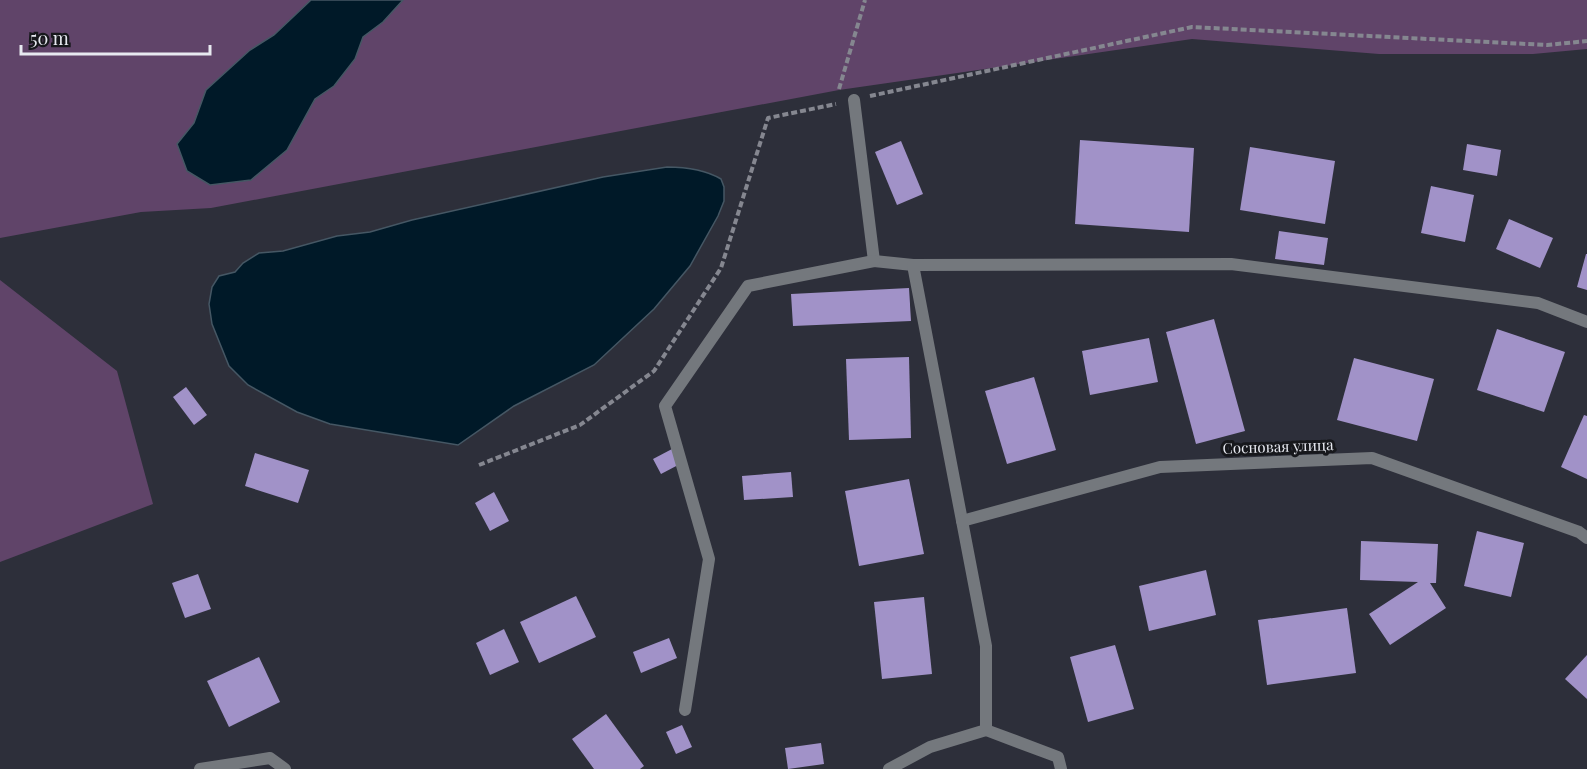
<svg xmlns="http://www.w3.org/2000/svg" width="1587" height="769" font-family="'Playfair Display',serif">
  <rect width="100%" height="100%" fill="#2d2f3a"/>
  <g fill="#604469">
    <polygon points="0,0 1587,0 1587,49 1533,54 1379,54 1192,39 839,90 211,208 141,212 0,238"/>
    <polygon points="0,280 117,371 153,504 0,562"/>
  </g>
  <g fill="#001928" stroke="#455764" stroke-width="1.5">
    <polygon points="311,0 403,0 383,22 363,37 355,59 334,86 315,99 287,150 251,180 210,185 187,171 177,144 194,123 206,90 250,50 274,35"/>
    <path d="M667 167C686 167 704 169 721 179L724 187V201L718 216 690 266 654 309 594 365 514 406 458 445 330 424 297 412 248 385 229 366 212 324 209 304 212 287 219 276 235 272 243 263 259 253 283 251 337 236 370 232 412 220 603 177Z"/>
  </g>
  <g fill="#a192c8">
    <polygon points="1080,140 1194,148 1189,232 1075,224"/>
    <polygon points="901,141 923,194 897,205 875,152"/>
    <polygon points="1467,144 1501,150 1497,176 1463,170"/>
    <polygon points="1250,147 1335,161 1325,224 1240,210"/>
    <polygon points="1431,186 1474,195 1465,242 1421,233"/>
    <polygon points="1509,219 1553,238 1540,268 1496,249"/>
    <polygon points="1279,231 1328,238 1324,265 1275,259"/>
    <polygon points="1586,254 1587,254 1587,290 1577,287"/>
    <polygon points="909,288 911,321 793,326 791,294"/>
    <polygon points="1214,319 1245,431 1196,444 1166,332"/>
    <polygon points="1497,329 1565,352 1544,412 1477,390"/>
    <polygon points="1149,338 1158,382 1090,395 1082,351"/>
    <polygon points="909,357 911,438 849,440 846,359"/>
    <polygon points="1354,358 1434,379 1417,441 1337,420"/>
    <polygon points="1034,377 1056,450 1007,464 985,391"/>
    <polygon points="186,387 207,415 194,425 173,397"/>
    <polygon points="1584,415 1587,416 1587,479 1561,467"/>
    <polygon points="672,449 680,464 661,474 653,459"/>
    <polygon points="255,453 309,470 298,503 245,486"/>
    <polygon points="791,472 793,497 744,500 742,476"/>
    <polygon points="909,479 924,554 859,566 845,491"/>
    <polygon points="494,492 509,521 490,531 475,503"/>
    <polygon points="1477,531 1524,543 1511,597 1464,586"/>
    <polygon points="1361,541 1438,544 1436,583 1430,583 1446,608 1390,645 1369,614 1418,582 1360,580"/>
    <polygon points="1206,570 1216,615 1149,631 1139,586"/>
    <polygon points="198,574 211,609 185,618 172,583"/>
    <polygon points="576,596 596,637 539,663 520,622"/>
    <polygon points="924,597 932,674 882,679 874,602"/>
    <polygon points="1347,608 1356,673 1267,685 1258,620"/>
    <polygon points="504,629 519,662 490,675 476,643"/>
    <polygon points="669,638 677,658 641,673 633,652"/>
    <polygon points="1115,645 1134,709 1088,722 1070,657"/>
    <polygon points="1587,655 1587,699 1565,679"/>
    <polygon points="259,657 280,702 229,727 207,681"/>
    <polygon points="606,714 644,766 640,769 594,769 572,739"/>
    <polygon points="682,725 692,747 676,754 666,732"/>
    <polygon points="821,743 824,764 788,769 785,748"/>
  </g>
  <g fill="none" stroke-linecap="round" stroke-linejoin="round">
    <g stroke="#858790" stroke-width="4" stroke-dasharray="6 3" stroke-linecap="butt">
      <polyline points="839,89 865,0"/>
      <polyline points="870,96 1192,27 1547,45 1587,41"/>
      <polyline points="479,465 580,425 654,371 721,268 768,118 836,104"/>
    </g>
    <g stroke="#74787d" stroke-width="12">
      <polyline points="854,100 874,261 913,265"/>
      <polyline points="685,710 709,559 665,406 748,286 874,261"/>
      <polyline points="986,730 1058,757 1061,769"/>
      <polyline points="889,769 930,747 986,730 986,646 913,265 1231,264 1538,303 1587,322"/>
    </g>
    <g stroke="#74787d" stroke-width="12">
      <polyline points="962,521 1160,467 1372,458 1579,532 1587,538"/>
      <polyline points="200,769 270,758 285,769"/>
    </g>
  </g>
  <g text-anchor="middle" stroke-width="6" stroke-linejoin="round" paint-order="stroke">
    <g font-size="15" fill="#e7e9f0" stroke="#17181c">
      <text transform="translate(1278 447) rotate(-2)" y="5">Сосновая улица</text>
    </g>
  </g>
  <path d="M21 45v9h189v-9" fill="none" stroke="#e7e9f0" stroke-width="3"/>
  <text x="30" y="45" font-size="18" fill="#e7e9f0" stroke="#17181c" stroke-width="4.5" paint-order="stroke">50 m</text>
</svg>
